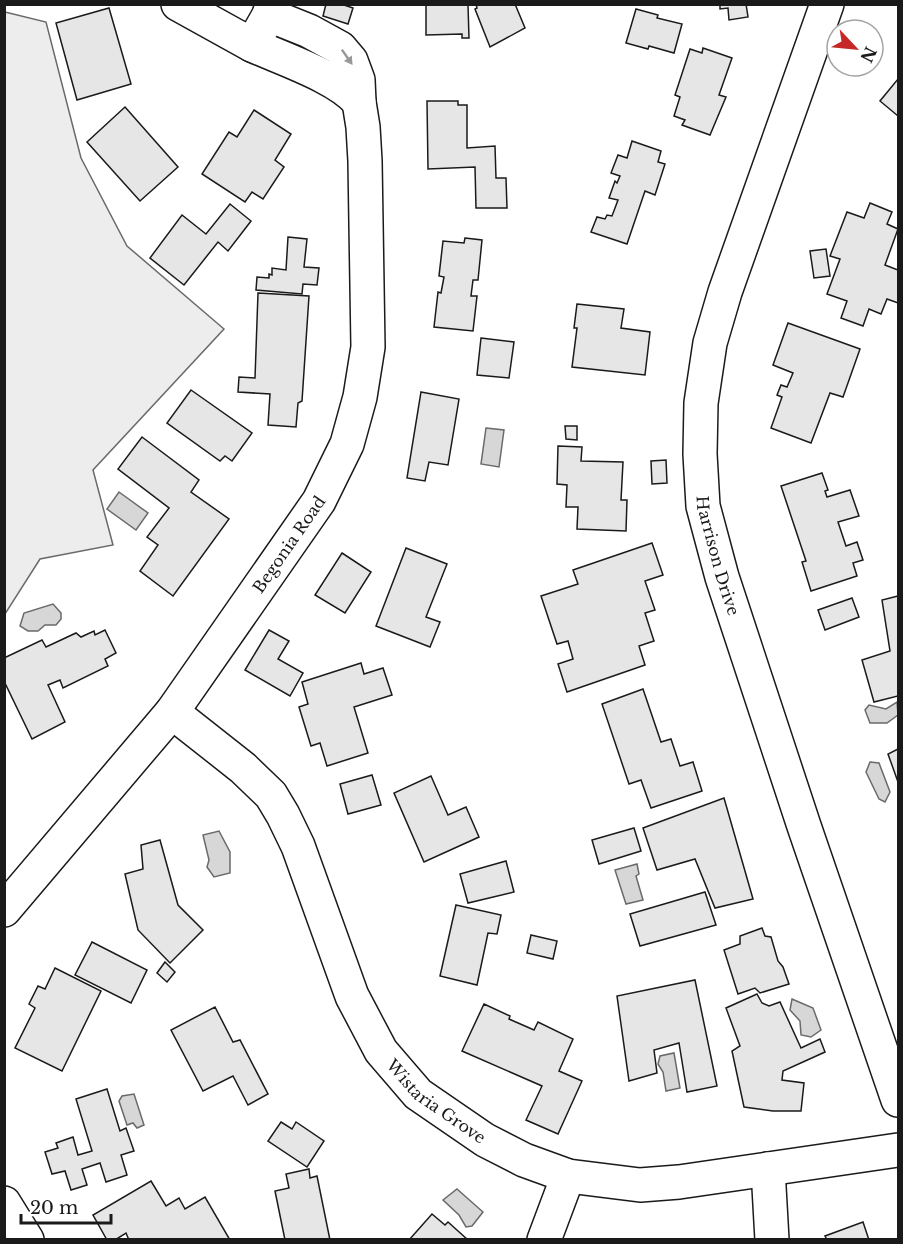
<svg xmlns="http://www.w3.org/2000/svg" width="903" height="1244" font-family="'Libre Baskerville',serif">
  <rect width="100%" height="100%" fill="#fff"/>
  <polygon fill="#ededed" stroke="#6a6a6a" stroke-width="1.5" points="5,12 46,22 81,158 127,246 224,329 93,470 113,545 40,559 5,614"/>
  <g fill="#d7d7d7" stroke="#6a6a6a" stroke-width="1.5">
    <polygon points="486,428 504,430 499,467 481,464"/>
    <polygon points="119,492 148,513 136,530 107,509"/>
    <polygon points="53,604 61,613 61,619 56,625 45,625 38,631 28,631 20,626 24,613"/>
    <polygon points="897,702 898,715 887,723 870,723 865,710 869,705 886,709"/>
    <polygon points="870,762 879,763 890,792 885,802 879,799 866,772"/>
    <polygon points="219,831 230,852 230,873 214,877 207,867 209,860 203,835"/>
    <polygon points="637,864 639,874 636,876 643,900 626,904 615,870"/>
    <polygon points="792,999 813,1008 821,1030 811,1037 801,1035 800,1021 790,1010"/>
    <polygon points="674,1053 680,1088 666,1091 663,1072 658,1064 660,1056"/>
    <polygon points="134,1094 144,1125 137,1128 133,1123 127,1125 119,1101 122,1096"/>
    <polygon points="457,1189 483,1212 472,1226 466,1227 459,1215 443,1200"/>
  </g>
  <g fill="#e6e6e6" stroke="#1a1a1a" stroke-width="1.5">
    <polygon points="326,4 341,4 353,8 348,24 323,16"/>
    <polygon points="426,4 470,4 468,5 469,38 462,38 462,34 426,35"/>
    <polygon points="476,4 515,4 525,28 490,47 475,9 477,8"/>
    <polygon points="720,4 746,4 748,17 729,20 728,8 720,9"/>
    <polygon points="109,8 131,84 77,100 56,23"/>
    <polygon points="636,9 658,15 657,18 682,24 674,53 649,46 648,49 626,43"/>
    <polygon points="703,48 732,58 719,95 726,97 710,135 682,125 685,120 674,116 680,97 675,95 690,49 702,53"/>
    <polygon points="898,79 898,116 880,101"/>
    <polygon points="427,101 458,101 458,105 467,105 467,148 495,146 496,178 506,178 507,208 476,208 475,167 428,169"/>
    <polygon points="125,107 178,167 140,201 87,142"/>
    <polygon points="254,110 291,134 275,160 284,167 263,199 252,192 245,202 202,174 229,132 237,137"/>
    <polygon points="632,141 661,151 658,162 665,164 655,195 645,191 627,244 591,232 597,217 605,219 607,215 612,216 618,200 609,198 615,181 617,183 620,176 611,173 618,155 627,158"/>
    <polygon points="870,203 892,212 887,224 898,229 885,265 898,270 898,303 887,299 881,314 869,309 863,326 841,318 847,301 827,294 840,259 830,256 847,212 864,218"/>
    <polygon points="230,204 251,221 228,251 218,242 184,285 150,258 182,215 206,234"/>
    <polygon points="288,237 307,239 304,267 319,268 317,285 303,284 302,294 256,290 257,277 269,278 269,274 272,275 272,268 286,270"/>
    <polygon points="465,238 482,240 478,280 473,280 471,296 477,296 473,331 434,327 438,292 441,293 444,277 439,276 443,241 464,243"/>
    <polygon points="826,249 830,276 814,278 810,251"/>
    <polygon points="258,293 309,296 302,401 298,403 296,427 268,425 270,394 238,392 239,377 255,378"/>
    <polygon points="577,304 624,309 621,328 650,332 645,375 572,367 577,328 574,328"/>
    <polygon points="788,323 860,349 843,397 830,393 811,443 771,428 782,397 777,395 781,385 787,387 793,373 773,365"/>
    <polygon points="481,338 514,342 509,378 477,375"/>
    <polygon points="191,390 252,433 232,461 225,456 220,461 167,423"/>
    <polygon points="421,392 459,399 448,465 429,462 425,481 407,478"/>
    <polygon points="565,426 577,426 577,440 566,439"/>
    <polygon points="142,437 199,480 191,492 229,519 173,596 140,571 158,545 147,537 169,508 118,469"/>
    <polygon points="558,446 582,447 581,461 623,462 621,500 627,500 626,531 577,529 578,507 566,507 567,485 557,484"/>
    <polygon points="666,460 667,483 652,484 651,461"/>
    <polygon points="822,473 828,490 825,491 827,497 850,490 859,516 838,522 846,546 857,542 863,560 853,563 857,576 811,591 802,562 806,561 781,486"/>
    <polygon points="652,543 663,575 645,581 655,610 645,613 654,641 639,646 645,665 567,692 558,664 573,659 568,641 557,644 541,596 578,584 573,570"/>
    <polygon points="406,548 447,564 426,617 440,622 430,647 376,626"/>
    <polygon points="342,553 371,572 345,613 315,595"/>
    <polygon points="898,596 898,696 874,702 862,660 890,651 882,600"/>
    <polygon points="852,598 859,617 825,630 818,610"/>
    <polygon points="105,630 116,653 105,659 108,666 63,688 60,680 48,685 65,722 32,739 4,681 4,658 42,640 46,647 76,633 81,637 94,631 95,635"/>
    <polygon points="269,630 289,641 278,659 303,673 290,696 245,670"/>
    <polygon points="361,663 364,674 383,668 392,695 354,707 368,753 327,766 320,743 311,746 299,707 308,704 302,682"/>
    <polygon points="643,689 661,742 671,739 680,766 693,762 702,791 651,808 641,780 629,784 602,704"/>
    <polygon points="898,749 898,782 888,754"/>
    <polygon points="372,775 381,805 348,814 340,784"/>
    <polygon points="431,776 448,815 466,807 479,837 424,862 394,793"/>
    <polygon points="724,798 753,899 715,908 695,859 657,870 643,828"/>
    <polygon points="634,828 641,851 599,864 592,840"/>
    <polygon points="160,840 178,905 203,930 170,963 138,930 125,874 143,869 141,845"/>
    <polygon points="506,861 514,892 468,903 460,874"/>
    <polygon points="705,892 716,925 640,946 630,914"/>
    <polygon points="456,905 501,915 497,934 488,933 477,985 440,976"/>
    <polygon points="762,928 765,936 771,937 778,961 783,967 789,984 760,993 755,988 738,994 724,950 740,944 740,936"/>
    <polygon points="531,935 557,941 553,959 527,953"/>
    <polygon points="92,942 147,970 131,1003 75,975"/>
    <polygon points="165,962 175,972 167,982 157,973"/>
    <polygon points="55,968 101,991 62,1071 15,1048 35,1008 29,1004 38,986 45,989"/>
    <polygon points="695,980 717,1086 687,1092 679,1043 654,1050 657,1073 629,1081 617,996"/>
    <polygon points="757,994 762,1003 769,1006 780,1002 801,1048 820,1039 825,1052 783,1071 782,1080 804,1083 801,1111 773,1111 744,1107 732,1051 740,1046 726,1008"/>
    <polygon points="484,1004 510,1016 509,1019 534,1030 538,1022 573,1039 559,1071 582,1081 558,1134 526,1120 542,1086 462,1051"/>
    <polygon points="215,1007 233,1042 240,1040 268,1094 248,1105 233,1076 203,1091 171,1030"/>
    <polygon points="107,1089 120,1131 126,1128 134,1151 121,1155 127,1175 106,1182 100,1163 82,1169 87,1185 71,1190 65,1171 52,1174 45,1152 58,1148 56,1143 73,1137 78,1155 92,1151 76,1099"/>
    <polygon points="281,1122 292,1129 296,1122 324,1141 307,1167 268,1141"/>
    <polygon points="309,1169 310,1178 317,1176 330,1240 285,1240 275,1191 289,1188 286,1174"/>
    <polygon points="151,1181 166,1206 179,1198 185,1209 205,1197 230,1240 129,1240 126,1233 115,1240 107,1240 93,1215"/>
    <polygon points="432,1214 445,1225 448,1222 468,1240 409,1240"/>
    <polygon points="863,1222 869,1240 827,1240 825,1236"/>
  </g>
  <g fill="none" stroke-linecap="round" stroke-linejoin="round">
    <g stroke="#1a1a1a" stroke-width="36">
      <g id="minor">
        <polyline points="178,4 252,45 269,15 272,4"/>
        <path id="s1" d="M827 4 725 292 710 343 701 403 700 454 703 506 722 577 804 826 898 1100"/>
        <path d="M252 45C283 59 338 77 359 102"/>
        <path id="s2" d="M172 712 243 768 271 795 283 815 298 846 352 996 381 1051 418 1094 485 1140 524 1160 568 1176 640 1185 679 1182 898 1150"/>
        <path id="s3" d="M4 910 172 712 319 501 347 444 360 397 368 347 365 161 363 127 359 102 358 80 351 61 340 48 309 31 269 15"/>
        <polyline points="768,1169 772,1240"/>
        <polyline points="4,1203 27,1240"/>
        <polyline points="544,1240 568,1176"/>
      </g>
    </g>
    <use href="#minor" stroke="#fff" stroke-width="33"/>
  </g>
  <defs><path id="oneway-solid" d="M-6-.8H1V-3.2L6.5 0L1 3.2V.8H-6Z" transform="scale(1.5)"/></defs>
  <use fill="#989898" href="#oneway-solid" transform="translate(347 57) rotate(55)"/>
  <g text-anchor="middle" stroke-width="4.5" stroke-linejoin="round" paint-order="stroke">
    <g font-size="16" fill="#1a1a1a" stroke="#fff">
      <text dy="6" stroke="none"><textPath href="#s3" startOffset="464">Begonia Road</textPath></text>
      <text dy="6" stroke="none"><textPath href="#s1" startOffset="574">Harrison Drive</textPath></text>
      <text dy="6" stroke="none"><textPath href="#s2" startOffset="484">Wistaria Grove</textPath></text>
    </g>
  </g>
  <rect width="903" height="1244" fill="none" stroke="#1a1a1a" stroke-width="12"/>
  <g transform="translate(855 48) rotate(116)"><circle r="28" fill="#ffffff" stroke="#a3a3a3" stroke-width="1.5"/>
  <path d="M0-4.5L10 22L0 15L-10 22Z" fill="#c62828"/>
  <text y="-9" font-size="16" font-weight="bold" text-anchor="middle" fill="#1a1a1a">N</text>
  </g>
  <path d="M21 1214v9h90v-9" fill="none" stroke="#1a1a1a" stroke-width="3"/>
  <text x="30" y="1214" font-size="18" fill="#1a1a1a" stroke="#ffffff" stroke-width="4.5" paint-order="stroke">20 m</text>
</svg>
